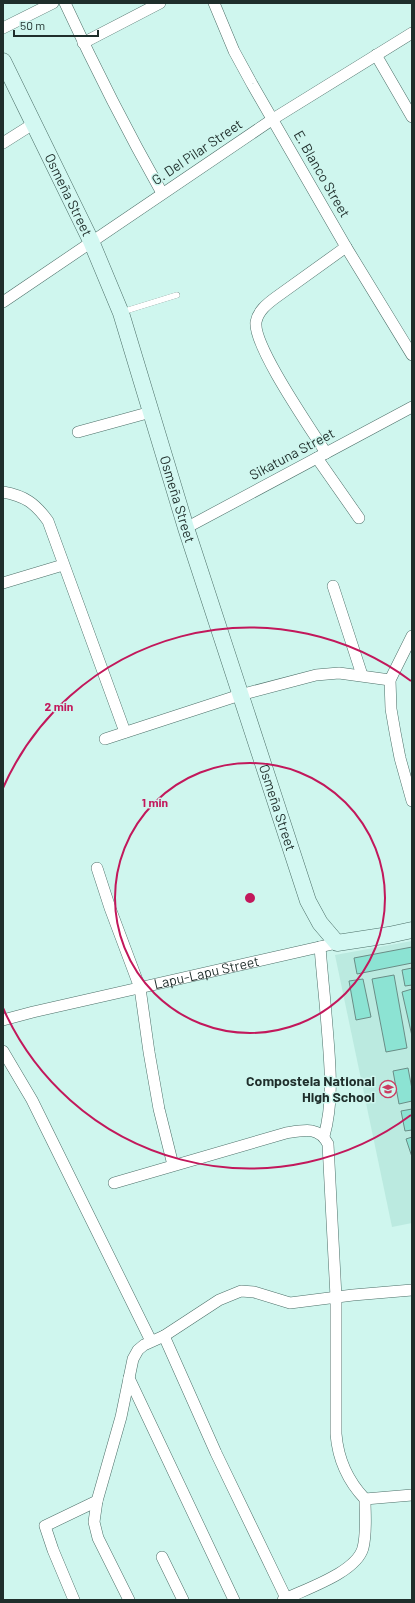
<svg xmlns="http://www.w3.org/2000/svg" width="415" height="1603" font-family="Barlow,sans-serif">
  <rect width="100%" height="100%" fill="#cff6ee"/>
  <polygon fill="#bbeae0" points="412,941 412,1223 392,1227 335,955"/>
  <g fill="#8ce3d3" stroke="#698d86">
    <polygon points="412,947 412,963 357,974 354,958"/>
    <polygon points="412,968 412,985 405,986 402,970"/>
    <polygon points="394,975 407,1048 386,1052 372,979"/>
    <polygon points="363,979 371,1017 356,1020 349,981"/>
    <polygon points="412,989 412,1036 402,992"/>
    <polygon points="408,1068 412,1089 412,1101 399,1104 393,1071"/>
    <polygon points="412,1109 412,1130 405,1131 401,1111"/>
    <polygon points="412,1137 412,1157 406,1139"/>
  </g>
  <g fill="none" stroke-linecap="round" stroke-linejoin="round">
    <g stroke="#4c6f68" stroke-width="6">
      <polyline id="lane" points="122,312 177,295"/>
    </g>
    <g stroke="#4c6f68" stroke-width="12">
      <g id="street">
        <path d="M65 3C95 68 127 131 162 193"/>
        <polyline points="214,3 234,51 252,84 346,247 412,355"/>
        <polyline points="3,28 53,3"/>
        <polyline points="83,43 160,3"/>
        <polyline points="376,55 412,117"/>
        <polyline points="3,143 33,124"/>
        <polyline points="3,302 273,119 412,33"/>
        <polyline points="78,432 151,412"/>
        <path d="M326 453C311 429 253 346 256 322 258 311 267 304 275 298L346 247"/>
        <polyline points="317,458 359,518"/>
        <path d="M3 492C25 496 35 503 48 521L125 732"/>
        <polyline points="186,528 412,407"/>
        <polyline points="3,583 63,565"/>
        <polyline points="333,586 362,675"/>
        <polyline points="412,636 390,680 391,709 395,732 400,758 412,801"/>
        <polyline points="105,739 240,695 316,675 339,673 390,680"/>
        <polyline points="97,868 110,908 140,988 149,1052 159,1109 173,1165"/>
        <path d="M320 947C322 973 325 1000 327 1026 330 1063 334 1101 324 1136"/>
        <path id="s1" d="M3 1020 33 1012 337 943"/>
        <polyline points="3,1051 32,1100 151,1341"/>
        <path d="M114 1183 286 1133C304 1130 319 1126 328 1144L336 1297V1434C338 1459 347 1480 365 1499 365 1514 367 1532 363 1548 356 1573 305 1589 283 1600"/>
        <polyline points="164,1336 216,1453 286,1598"/>
        <polyline points="129,1378 234,1600"/>
        <polyline points="365,1499 412,1495"/>
        <polyline points="162,1557 183,1600"/>
        <polyline points="74,1600 53,1550 45,1526 97,1501"/>
        <polyline points="129,1600 98,1538 94,1522 97,1501 121,1417 133,1359 138,1350 144,1345 164,1336 219,1300 241,1291 254,1292 290,1303 353,1295 412,1290"/>
      </g>
    </g>
    <g stroke="#4c6f68" stroke-width="17">
      <g id="secondary">
        <path id="s2" d="M3 61 91 241 121 313 186 528 308 901 320 923 337 943 389 935 412 930"/>
      </g>
    </g>
    <use href="#lane" stroke="#fff" stroke-width="5.5"/>
    <use href="#street" stroke="#fff" stroke-width="11"/>
    <use href="#secondary" stroke="#d3f8f2" stroke-width="16"/>
  </g>
  <g fill="none" stroke="#c2185b" stroke-width="2">
    <circle cx="250" cy="898" r="135"/>
    <path d="M411 1115A270 270 0 0 1 3 1008M3 788A270 270 0 0 1 411 681"/>
  </g>
  <defs>
    <g id="school-ring" transform="scale(0.9)"><circle r="9.5" fill="#cff6ee" stroke="#cb3c61" stroke-width="1.5"/><path d="M0-5L7-2L0 1L-7-2ZM-4 1L0 2.5L4 1V4Q0 6-4 4Z" fill="#cb3c61"/></g>
  </defs>
  <g fill-rule="evenodd">
    <use href="#school-ring" x="388" y="1089"/>
  </g>
  <g text-anchor="middle" stroke-width="3" stroke-linejoin="round" paint-order="stroke">
    <g font-size="14" fill="#1f2e2b" stroke="#cff6ee">
      <text transform="translate(197 152) rotate(-34)" y="5">G. Del Pilar Street</text>
      <text transform="translate(322 174) rotate(60)" y="5">E. Blanco Street</text>
      <text dy="5" stroke="none"><textPath href="#s2" startOffset="149">Osmeña Street</textPath></text>
      <text transform="translate(292 454) rotate(-28)" y="5">Sikatuna Street</text>
      <text dy="5" stroke="none"><textPath href="#s2" startOffset="473">Osmeña Street</textPath></text>
      <text dy="5" stroke="none"><textPath href="#s2" startOffset="797">Osmeña Street</textPath></text>
      <text dy="5" stroke="none"><textPath href="#s1" startOffset="209">Lapu-Lapu Street</textPath></text>
    </g>
    <g font-size="14" font-weight="bold" fill="#1f2e2b" stroke="#cff6ee" text-anchor="end">
      <text x="375" y="1086">Compostela National<tspan x="375" dy="16">High School</tspan></text>
    </g>
  </g>
  <circle cx="250" cy="898" r="6" fill="#c2185b" stroke="#cff6ee" stroke-width="2"/>
  <g font-size="12" text-anchor="middle" font-weight="bold" fill="#c2185b" stroke="#cff6ee" stroke-width="3" stroke-linejoin="round" paint-order="stroke">
    <text x="59" y="711">2 min</text>
    <text x="155" y="807">1 min</text>
  </g>
  <rect width="415" height="1603" fill="none" stroke="#1f2e2b" stroke-width="8"/>
  <path d="M14 30v6h84v-6" fill="none" stroke="#1f2e2b" stroke-width="2"/>
  <text x="20" y="30" font-size="12" fill="#1f2e2b" stroke="#cff6ee" stroke-width="3" paint-order="stroke">50 m</text>
</svg>
